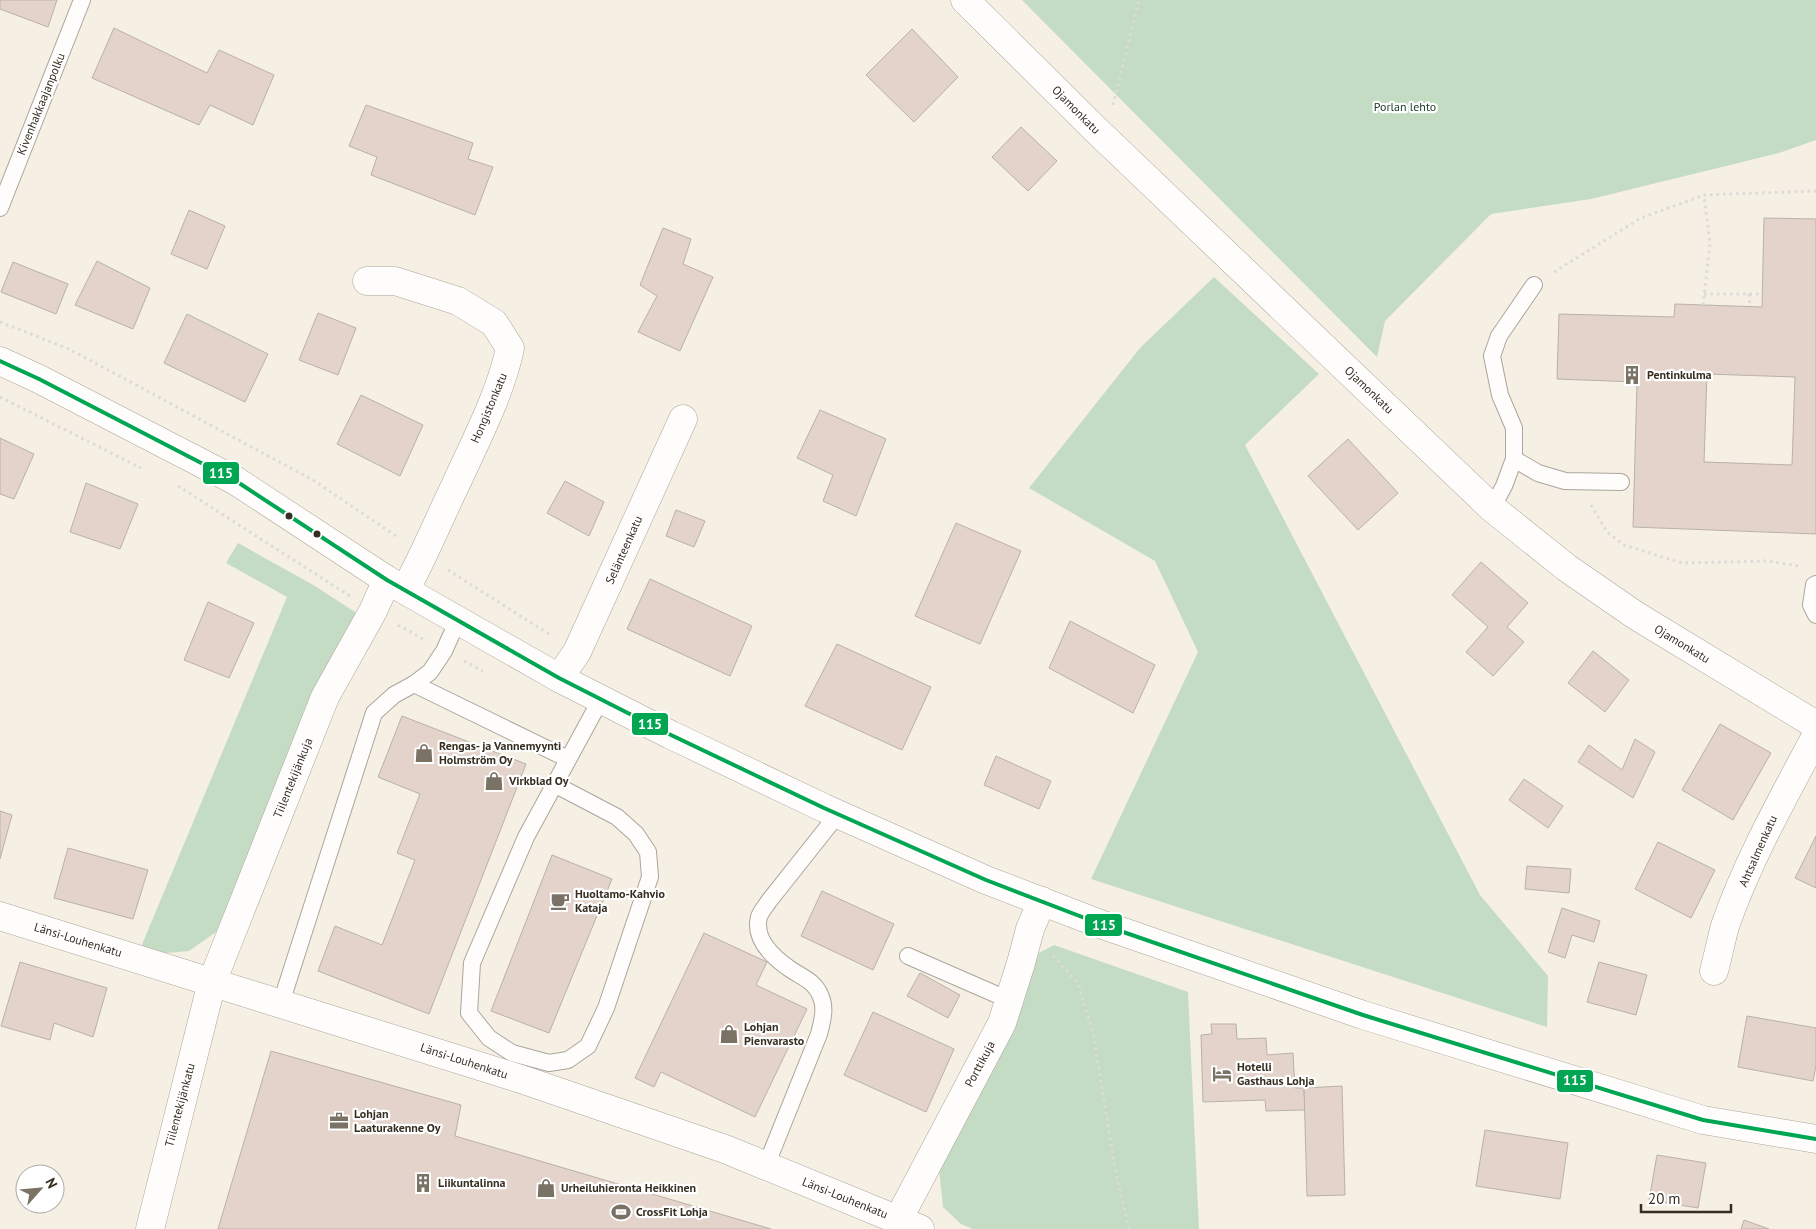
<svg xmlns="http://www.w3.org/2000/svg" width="1816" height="1229" font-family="'PT Sans',sans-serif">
  <rect width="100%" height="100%" fill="#f5efe4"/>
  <g fill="#c5dcc4">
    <polygon points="1022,0 1816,0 1816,140 1779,153 1591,199 1491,214 1385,321 1377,357"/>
    <polygon points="1214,277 1319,374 1245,445 1480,895 1548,976 1547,1027 1091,879 1198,652 1155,561 1029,488 1140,348"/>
    <polygon points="238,543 315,586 358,614 341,643 216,932 189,951 166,953 141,947 287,597 226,563"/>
    <polygon points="1054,945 1188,992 1199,1229 973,1229 961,1224 943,1207 939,1168 989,1069 1039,953"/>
  </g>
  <g fill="#e3d3ca" stroke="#bab1aa" fill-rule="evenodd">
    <polygon points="0,0 57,0 48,27 0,9"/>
    <polygon points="114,28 207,73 219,50 274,75 253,125 210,105 199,125 92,78"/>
    <polygon points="912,29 958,77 914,122 866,75"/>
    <polygon points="366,105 473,143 468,159 493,167 475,215 371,175 377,157 349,146"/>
    <polygon points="1021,127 1057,161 1028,191 992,157"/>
    <polygon points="189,210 225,226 207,269 171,254"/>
    <path d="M1764 218 1816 219V534L1633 527 1637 382 1557 379 1559 314 1674 317 1675 304 1762 307ZM1707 374 1795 377 1792 465 1704 462Z"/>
    <polygon points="663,228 691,239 683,264 713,277 680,351 638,332 657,296 640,285"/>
    <polygon points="97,261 150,288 133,329 75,305"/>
    <polygon points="13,262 68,284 56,314 1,292"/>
    <polygon points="318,313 356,328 338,375 299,360"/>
    <polygon points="187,314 268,354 245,402 164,363"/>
    <polygon points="361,395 423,425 400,476 337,444"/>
    <polygon points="820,410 886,439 856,516 823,501 833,475 797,458"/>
    <polygon points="0,438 34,454 14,499 0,494"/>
    <polygon points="1348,439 1398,493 1358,530 1308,476"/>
    <polygon points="565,481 604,502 589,536 547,513"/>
    <polygon points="86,483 138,504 120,549 70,532"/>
    <polygon points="676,510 705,521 694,547 666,536"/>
    <polygon points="956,523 1021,551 980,644 915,616"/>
    <polygon points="1481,562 1528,603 1507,627 1524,642 1493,676 1466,652 1488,627 1452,595"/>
    <polygon points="650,579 752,626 730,676 627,629"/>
    <polygon points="208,602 254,623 229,678 184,660"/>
    <polygon points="1070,621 1155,665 1133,713 1049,668"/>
    <polygon points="837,644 931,687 902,750 805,706"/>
    <polygon points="1593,651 1629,680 1605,712 1568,683"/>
    <polygon points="402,716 526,764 429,1014 318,971 335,926 382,945 415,860 397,853 420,794 378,777"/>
    <polygon points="1720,724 1771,753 1733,820 1682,790"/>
    <polygon points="1635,739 1655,752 1633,798 1578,762 1589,745 1622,770"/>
    <polygon points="996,756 1051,781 1039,809 984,785"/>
    <polygon points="1524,779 1563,806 1548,828 1509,800"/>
    <polygon points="0,811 12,815 0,859"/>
    <polygon points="1816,836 1816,888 1795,878"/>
    <polygon points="1658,842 1715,870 1691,918 1635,889"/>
    <polygon points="68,848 148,870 133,919 54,898"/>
    <polygon points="552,855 612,879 549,1033 491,1011"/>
    <polygon points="1527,866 1571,869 1569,893 1525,889"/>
    <polygon points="822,891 894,924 873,970 801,936"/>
    <polygon points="1562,908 1600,921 1594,942 1572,935 1565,958 1548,952"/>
    <polygon points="704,933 767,962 756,985 807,1009 755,1117 661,1072 654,1087 635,1078"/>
    <polygon points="20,962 107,988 93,1037 54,1023 50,1040 1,1026"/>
    <polygon points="1599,962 1647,975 1636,1015 1587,1002"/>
    <polygon points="920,973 960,995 948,1018 907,996"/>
    <polygon points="873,1012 954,1049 926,1112 844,1075"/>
    <polygon points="1747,1016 1816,1028 1816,1066 1813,1081 1738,1067"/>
    <polygon points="1211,1024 1236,1024 1237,1039 1266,1038 1267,1055 1293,1053 1295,1088 1304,1088 1305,1110 1266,1111 1265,1100 1203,1102 1201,1035 1212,1034"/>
    <polygon points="271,1051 461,1105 455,1136 771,1229 218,1229"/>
    <polygon points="1342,1086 1345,1195 1307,1196 1304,1088"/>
    <polygon points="1485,1130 1568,1143 1560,1199 1476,1186"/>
    <polygon points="1657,1155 1706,1163 1698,1208 1649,1200"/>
    <polygon points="1744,1220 1769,1229 1741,1229"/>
  </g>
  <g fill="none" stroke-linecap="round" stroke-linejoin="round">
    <g stroke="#aba59b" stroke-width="18">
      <g id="lane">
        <polyline points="0,208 82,0"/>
        <polyline points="1514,459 1538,473 1565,481 1621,482"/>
        <polyline points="1492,508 1504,486 1514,459 1514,428 1500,395 1492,356 1499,336 1534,285"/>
        <polyline points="1816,584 1814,585 1811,605 1816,615"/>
        <polyline points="414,684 568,759"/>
        <polyline points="554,784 617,817 636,834 648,852 650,877 606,1008 588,1046 568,1060 549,1063 512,1053 489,1038 469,1013 472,963 526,837 601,699"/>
        <polyline points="908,956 1009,1000"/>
        <polyline points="281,1003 374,713 394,695 414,684 430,672 444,651 458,620"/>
        <path d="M766 1166 819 1034C822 1022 826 1009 821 997 815 981 803 978 790 969 774 958 753 940 759 917 761 911 766 906 769 901L838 814"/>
      </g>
    </g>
    <g stroke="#aba59b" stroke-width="29">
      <g id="street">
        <path d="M367 281H395L458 301 494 323 510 348C501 393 474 444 455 486 438 521 424 556 405 590"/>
        <polyline points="559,678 577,652 683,419"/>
        <polyline points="0,916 524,1080 725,1149 920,1229"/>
        <path d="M1714 971C1718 956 1721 941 1725 926 1747 862 1784 796 1816 736"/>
        <polyline points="898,1220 1002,1023 1021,963 1030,929 1042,901"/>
        <polyline points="150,1229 212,982 325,697 373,611 387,580"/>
      </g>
    </g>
    <g stroke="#aba59b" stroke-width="29">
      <g id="secondary">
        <polyline points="965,0 1094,128 1492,508 1567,568 1635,615 1816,725"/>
        <polyline points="0,361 39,379 236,481 387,580 559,678 671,735 824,808 986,880 1103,925 1363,1015 1703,1120 1816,1139"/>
      </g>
    </g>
    <g stroke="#dcdbd7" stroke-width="3" stroke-dasharray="2.5 4" stroke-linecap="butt">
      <polyline points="1113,105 1139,0"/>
      <polyline points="1554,272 1641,218 1704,195 1816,191"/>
      <polyline points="1704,294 1762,294"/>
      <polyline points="1749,294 1750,306"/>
      <polyline points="1703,305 1710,244 1704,195"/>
      <polyline points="0,322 69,349 313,480 399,538"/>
      <polyline points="0,397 141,468"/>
      <polyline points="178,486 350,596"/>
      <polyline points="1591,505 1607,532 1624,545 1682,563 1767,561 1799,566"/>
      <polyline points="448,570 552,636"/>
      <polyline points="398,625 423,639"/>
      <polyline points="464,661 483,671"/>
      <polyline points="1053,956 1078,983 1093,1033 1115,1169 1129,1229"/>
    </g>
    <use href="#lane" stroke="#fefdfb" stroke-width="16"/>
    <use href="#street" stroke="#fefdfb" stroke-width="28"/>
    <use href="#secondary" stroke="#fefdfb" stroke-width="28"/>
    <g stroke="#fff" stroke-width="8">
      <polyline id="bus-1" points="0,361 39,379 236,481 387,580 559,678 671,735 824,808 986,880 1103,925 1363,1015 1703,1120 1816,1139"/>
    </g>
    <use href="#bus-1" stroke="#00a651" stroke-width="4"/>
  </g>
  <defs>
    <g id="building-bare" transform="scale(1.5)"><path d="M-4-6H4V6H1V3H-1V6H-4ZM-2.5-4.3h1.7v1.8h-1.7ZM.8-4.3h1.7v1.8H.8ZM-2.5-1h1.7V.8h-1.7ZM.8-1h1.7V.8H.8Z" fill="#797265" stroke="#fff" stroke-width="2.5" paint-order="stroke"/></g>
    <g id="shop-bare" transform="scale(1.5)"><path d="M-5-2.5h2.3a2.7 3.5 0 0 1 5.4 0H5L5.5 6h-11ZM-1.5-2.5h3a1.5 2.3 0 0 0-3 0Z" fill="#797265" stroke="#fff" stroke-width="2.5" paint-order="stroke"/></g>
    <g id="cafe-bare" transform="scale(1.5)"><path d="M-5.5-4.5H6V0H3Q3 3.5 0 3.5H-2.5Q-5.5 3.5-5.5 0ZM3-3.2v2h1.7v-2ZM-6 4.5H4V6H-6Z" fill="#797265" stroke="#fff" stroke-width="2.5" paint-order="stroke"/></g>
    <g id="hotel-bare" transform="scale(1.5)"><path d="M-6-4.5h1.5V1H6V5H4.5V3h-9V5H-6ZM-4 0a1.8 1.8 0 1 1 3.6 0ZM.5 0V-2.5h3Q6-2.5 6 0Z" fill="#797265" stroke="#fff" stroke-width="2.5" paint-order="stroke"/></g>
    <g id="office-bare" transform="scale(1.5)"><path d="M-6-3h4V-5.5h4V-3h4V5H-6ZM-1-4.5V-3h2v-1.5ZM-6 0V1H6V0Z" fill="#797265" stroke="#fff" stroke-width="2.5" paint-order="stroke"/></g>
    <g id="stadium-bare" transform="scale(1.5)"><path d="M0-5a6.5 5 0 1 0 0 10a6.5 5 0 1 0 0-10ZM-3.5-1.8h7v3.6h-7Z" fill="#797265" stroke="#fff" stroke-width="2.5" paint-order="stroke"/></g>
  </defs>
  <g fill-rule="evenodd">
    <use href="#building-bare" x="1632" y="375"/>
    <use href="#shop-bare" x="424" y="753"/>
    <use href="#shop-bare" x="494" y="781"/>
    <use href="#cafe-bare" x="560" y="901"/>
    <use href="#shop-bare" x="729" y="1034"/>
    <use href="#hotel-bare" x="1222" y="1074"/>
    <use href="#office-bare" x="339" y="1121"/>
    <use href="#building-bare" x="423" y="1183"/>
    <use href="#shop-bare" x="546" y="1188"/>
    <use href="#stadium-bare" x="621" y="1212"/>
  </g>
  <g fill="#362e21" stroke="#fff" stroke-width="2">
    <circle cx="289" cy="516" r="4.5"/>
    <circle cx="317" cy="534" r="4.5"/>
  </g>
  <g text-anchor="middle" stroke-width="4.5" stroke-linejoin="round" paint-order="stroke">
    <g font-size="12" fill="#362e21" stroke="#fff">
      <text transform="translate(41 104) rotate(-68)" y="4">Kivenhakkaajanpolku</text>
      <text transform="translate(1076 110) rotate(45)" y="4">Ojamonkatu</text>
      <text transform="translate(1369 390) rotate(44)" y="4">Ojamonkatu</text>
      <text transform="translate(489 408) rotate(-67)" y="4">Hongistonkatu</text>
      <text transform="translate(624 550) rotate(-66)" y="4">Selänteenkatu</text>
      <text transform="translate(1682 644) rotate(31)" y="4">Ojamonkatu</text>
      <text transform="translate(293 778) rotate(-68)" y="4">Tiilentekijänkuja</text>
      <text transform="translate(1758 851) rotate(-66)" y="4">Ahtsalmenkatu</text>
      <text transform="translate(78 940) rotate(17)" y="4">Länsi-Louhenkatu</text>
      <text transform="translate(464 1061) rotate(18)" y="4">Länsi-Louhenkatu</text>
      <text transform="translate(980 1064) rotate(-62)" y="4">Porttikuja</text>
      <text transform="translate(180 1105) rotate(-75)" y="4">Tiilentekijänkatu</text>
      <text transform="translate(845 1198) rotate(22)" y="4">Länsi-Louhenkatu</text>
    </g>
    <g font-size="12" fill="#193b24" stroke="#fff">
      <text x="1405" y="111">Porlan lehto</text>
    </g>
    <g font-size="12" font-weight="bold" fill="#362e21" stroke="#fff" text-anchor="start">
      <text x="1647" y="379">Pentinkulma</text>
      <text x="439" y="750">Rengas- ja Vannemyynti<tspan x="439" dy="14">Holmström Oy</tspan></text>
      <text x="509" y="785">Virkblad Oy</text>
      <text x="575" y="898">Huoltamo-Kahvio<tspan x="575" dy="14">Kataja</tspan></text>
      <text x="744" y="1031">Lohjan<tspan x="744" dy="14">Pienvarasto</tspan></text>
      <text x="1237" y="1071">Hotelli<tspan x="1237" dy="14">Gasthaus Lohja</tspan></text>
      <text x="354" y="1118">Lohjan<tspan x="354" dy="14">Laaturakenne Oy</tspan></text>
      <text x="438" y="1187">Liikuntalinna</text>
      <text x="561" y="1192">Urheiluhieronta Heikkinen</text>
      <text x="636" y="1216">CrossFit Lohja</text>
    </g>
  </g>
  <g stroke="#fff" stroke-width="2">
    <rect x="202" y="461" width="38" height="24" rx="5" fill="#00a651"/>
    <rect x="631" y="712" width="38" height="24" rx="5" fill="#00a651"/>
    <rect x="1084" y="913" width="39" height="24" rx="5" fill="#00a651"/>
    <rect x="1556" y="1069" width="38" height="24" rx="5" fill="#00a651"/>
  </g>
  <g font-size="14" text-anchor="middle" font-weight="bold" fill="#fff">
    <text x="221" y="478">115</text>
    <text x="650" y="729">115</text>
    <text x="1104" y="930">115</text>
    <text x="1575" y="1085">115</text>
  </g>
  <g transform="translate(40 1189) rotate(63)"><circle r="24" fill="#ffffff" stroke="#afaba6"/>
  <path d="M0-4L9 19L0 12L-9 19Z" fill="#797265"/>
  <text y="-8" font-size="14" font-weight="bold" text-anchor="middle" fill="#362e21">N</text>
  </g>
  <path d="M1641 1204v8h90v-8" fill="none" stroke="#362e21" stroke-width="2.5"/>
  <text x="1648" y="1204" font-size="15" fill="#362e21" stroke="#ffffff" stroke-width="4" paint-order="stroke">20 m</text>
</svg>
